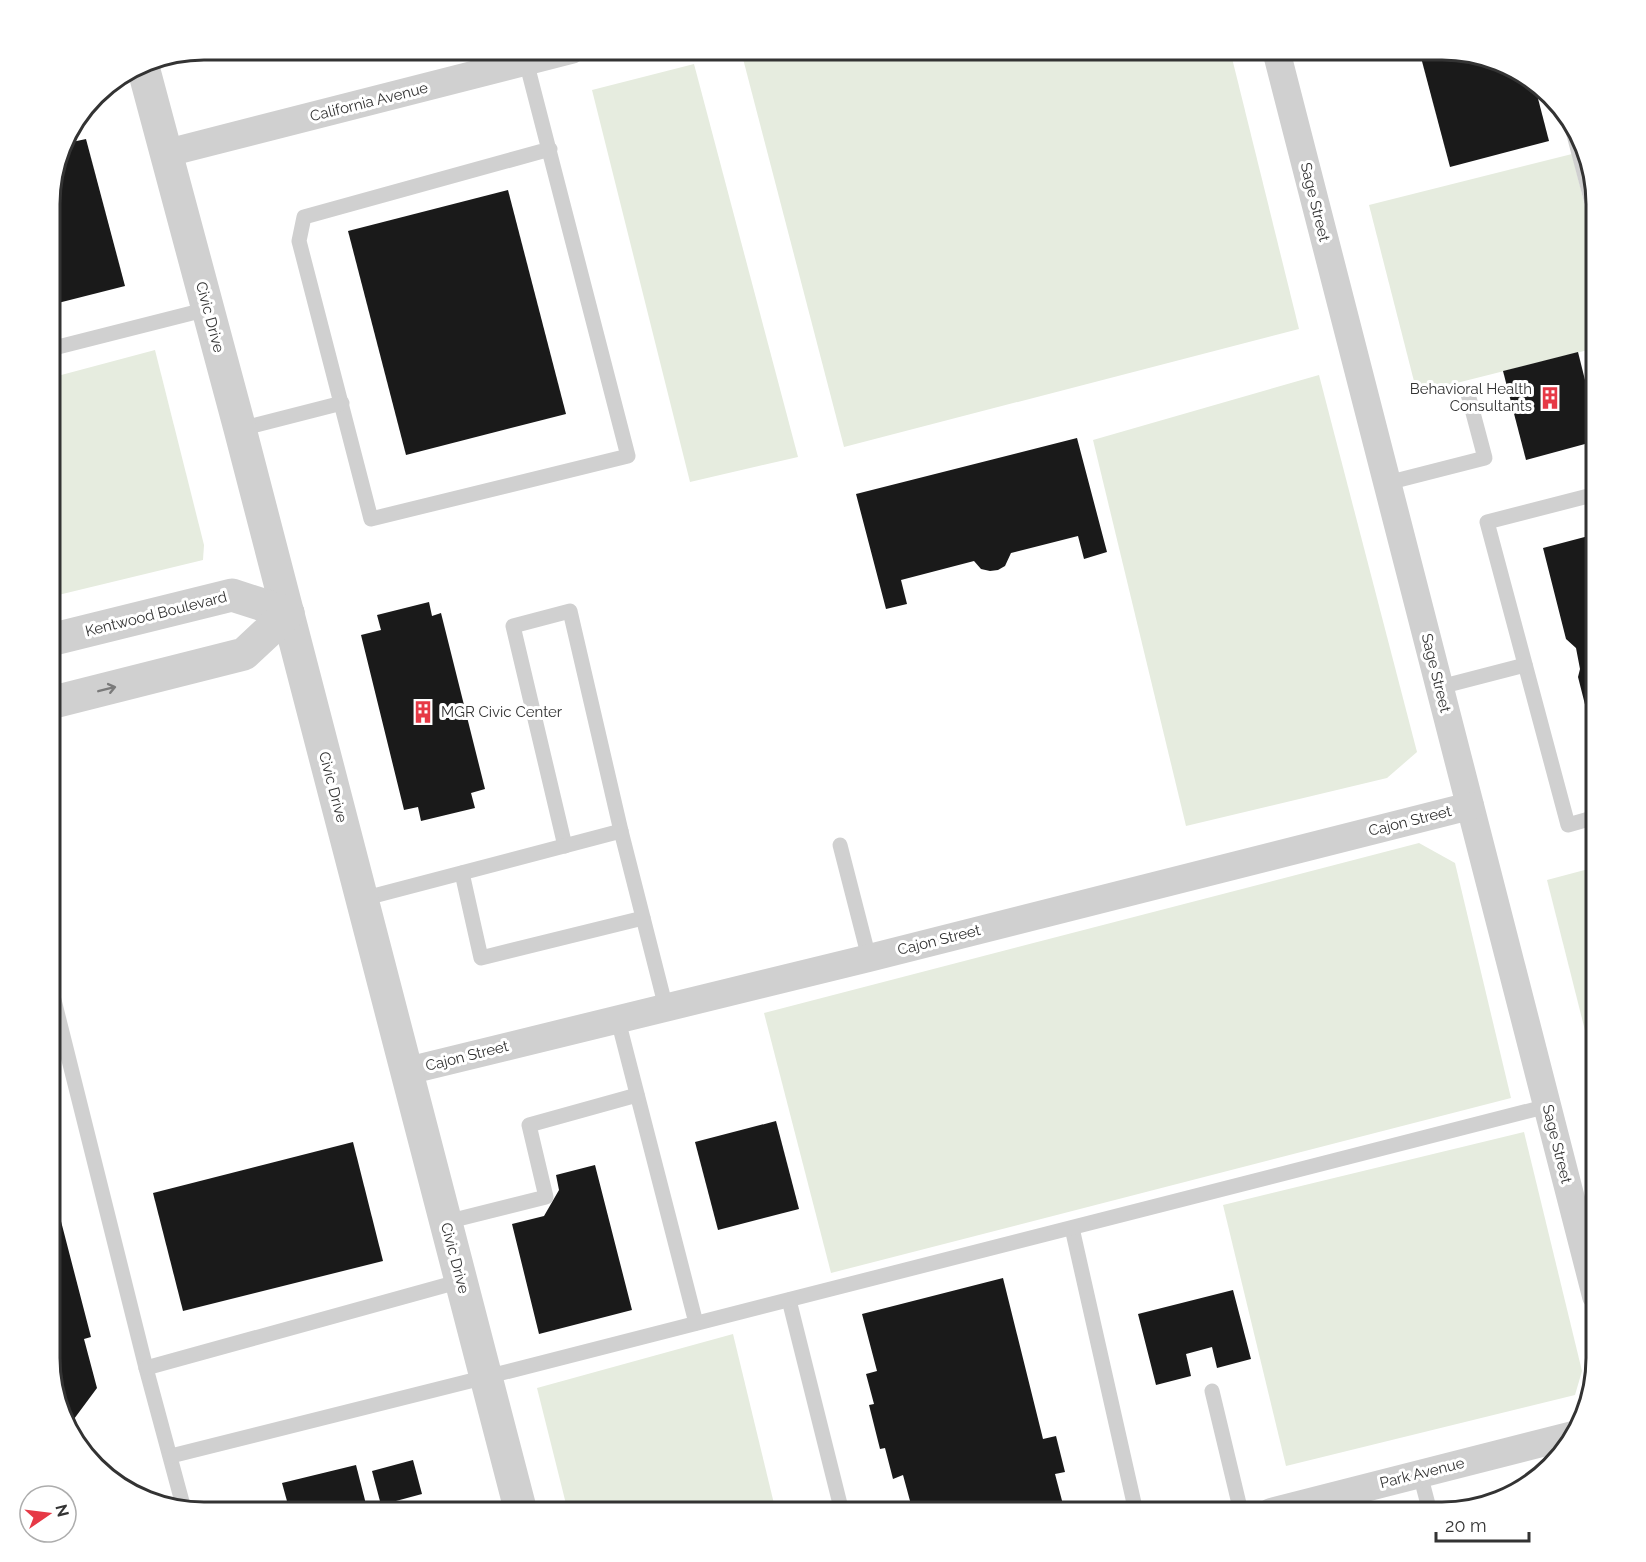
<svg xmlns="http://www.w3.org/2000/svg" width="1646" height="1562" font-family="Raleway,sans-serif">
  <rect width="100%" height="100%" fill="#fff"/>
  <g fill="#e6ecdf">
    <polygon points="747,50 1230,50 1299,329 844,447 741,51"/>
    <polygon points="694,64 798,457 690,482 592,90"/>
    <polygon points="1572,154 1596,251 1596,348 1417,393 1369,205"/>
    <polygon points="155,350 204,545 203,560 50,597 50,378"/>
    <polygon points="1319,375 1417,752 1387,778 1186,826 1093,440"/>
    <polygon points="1419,843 1455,863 1511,1098 831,1273 764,1013"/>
    <polygon points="1596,867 1596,1074 1547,880"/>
    <polygon points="1524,1132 1582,1371 1575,1395 1286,1466 1223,1205"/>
    <polygon points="733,1334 776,1512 568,1512 537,1388"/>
  </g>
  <g fill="#1a1a1a">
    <polygon points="1419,50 1452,50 1501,61 1534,83 1549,141 1450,167"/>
    <polygon points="86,139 125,286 58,303 50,273 50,194 63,144"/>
    <polygon points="508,190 566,414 406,455 348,231"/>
    <polygon points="1578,352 1596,424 1596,441 1526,460 1503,371"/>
    <polygon points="1077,438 1107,552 1084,559 1078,536 1011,553 1005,566 998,570 990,571 981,569 974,561 901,580 907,604 886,609 856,494"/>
    <polygon points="1596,534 1596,748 1578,677 1580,669 1576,648 1566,639 1543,548"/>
    <polygon points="429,602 432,616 441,613 485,789 471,793 475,808 421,821 418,807 404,810 361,635 381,630 377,615"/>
    <polygon points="776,1121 799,1209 718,1230 695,1142"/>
    <polygon points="353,1142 383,1261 183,1311 153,1193"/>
    <polygon points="595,1165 632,1310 539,1334 512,1224 544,1216 559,1190 556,1175"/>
    <polygon points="55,1198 91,1337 84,1339 97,1388 74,1419 59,1408 50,1368 50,1199"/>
    <polygon points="1003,1278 1043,1439 1056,1436 1065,1472 1055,1474 1065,1512 913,1512 903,1475 893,1479 885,1448 880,1449 869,1405 874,1404 866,1374 877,1371 862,1314"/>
    <polygon points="1233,1290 1251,1359 1217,1368 1212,1347 1186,1354 1191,1376 1156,1385 1138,1314"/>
    <polygon points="413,1460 422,1494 381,1505 372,1471"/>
    <polygon points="356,1465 368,1512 290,1512 282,1483"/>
  </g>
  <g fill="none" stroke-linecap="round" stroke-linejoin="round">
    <g stroke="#d0d0d0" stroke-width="15">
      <polyline points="526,61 628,456 371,519 299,241 304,217 550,149"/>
      <polyline points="1572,127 1596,218"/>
      <polyline points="50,349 208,309"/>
      <polyline points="240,429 342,403"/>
      <polyline points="1387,483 1485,458 1468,394"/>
      <polyline points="1596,494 1487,522 1568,825 1596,817"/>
      <polyline points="1440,687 1525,665"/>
      <polyline points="840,845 869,958"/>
      <polyline points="565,846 513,626 570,611 621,831"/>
      <polyline points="462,873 481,958 643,918"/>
      <polyline points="362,899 621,831 666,1008"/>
      <polyline points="50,988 51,988 146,1368 184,1509"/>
      <polyline points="618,1020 696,1323"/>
      <polyline points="446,1222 546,1197 529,1125 637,1095"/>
      <polyline points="1072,1228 1136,1512"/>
      <polyline points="789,1300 842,1512"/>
      <polyline points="146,1368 461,1281"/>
      <polyline points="1212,1391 1241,1512"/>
      <polyline points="171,1456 486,1377 1548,1106"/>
      <polyline points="1420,1474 1430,1512"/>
    </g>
    <g stroke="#d0d0d0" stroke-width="28">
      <polyline points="1276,50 1596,1296"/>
      <polyline points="167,153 571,50"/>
      <polyline points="407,1071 869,958 1470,806"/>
      <polyline points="1271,1512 1573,1435"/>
    </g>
    <g stroke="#d0d0d0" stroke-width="33">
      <polyline points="142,63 240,429 521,1512"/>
      <polyline points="50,640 232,595 288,613"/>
      <polyline points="50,703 244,654 288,613"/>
    </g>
  </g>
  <defs><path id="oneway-shaft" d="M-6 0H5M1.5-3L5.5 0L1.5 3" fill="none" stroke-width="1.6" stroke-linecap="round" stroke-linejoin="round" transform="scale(1.5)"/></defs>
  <use stroke="#7a7a7a" href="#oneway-shaft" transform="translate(107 689) rotate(-14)"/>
  <defs>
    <g id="building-bare" transform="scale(1.8)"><path d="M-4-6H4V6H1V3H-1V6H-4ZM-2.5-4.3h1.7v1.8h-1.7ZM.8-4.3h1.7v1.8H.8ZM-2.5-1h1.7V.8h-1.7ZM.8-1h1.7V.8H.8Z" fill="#e63946" stroke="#fff" stroke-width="2.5" paint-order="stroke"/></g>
  </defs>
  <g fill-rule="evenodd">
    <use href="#building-bare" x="1550" y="398"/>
    <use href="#building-bare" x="423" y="712"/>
  </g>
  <g text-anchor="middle" stroke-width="6" stroke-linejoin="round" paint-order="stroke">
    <g font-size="15" fill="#333" stroke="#fff">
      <text transform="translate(369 102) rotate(-14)" y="5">California Avenue</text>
      <text transform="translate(1315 202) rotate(76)" y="5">Sage Street</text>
      <text transform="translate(210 317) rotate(75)" y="5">Civic Drive</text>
      <text transform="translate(156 614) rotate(-14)" y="5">Kentwood Boulevard</text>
      <text transform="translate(1436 673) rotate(76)" y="5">Sage Street</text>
      <text transform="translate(333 787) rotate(75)" y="5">Civic Drive</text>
      <text transform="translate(1410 821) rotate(-14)" y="5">Cajon Street</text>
      <text transform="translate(939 940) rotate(-14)" y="5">Cajon Street</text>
      <text transform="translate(467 1056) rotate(-14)" y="5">Cajon Street</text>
      <text transform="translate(1557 1144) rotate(76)" y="5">Sage Street</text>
      <text transform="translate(455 1258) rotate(75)" y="5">Civic Drive</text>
      <text transform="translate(1422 1473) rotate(-14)" y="5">Park Avenue</text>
    </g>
    <g font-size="15" fill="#333" stroke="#fff" text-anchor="end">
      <text x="1532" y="394">Behavioral Health<tspan x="1532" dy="17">Consultants</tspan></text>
      <text x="441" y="717" text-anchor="start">MGR Civic Center</text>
    </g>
  </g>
  <path d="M0 0H1646V1562H0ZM204 60H1442A144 144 0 0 1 1586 204V1358A144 144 0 0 1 1442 1502H204A144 144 0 0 1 60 1358V204A144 144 0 0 1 204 60Z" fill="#fff" fill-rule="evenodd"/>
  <path fill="none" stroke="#333" stroke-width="3" d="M204 60H1442A144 144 0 0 1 1586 204V1358A144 144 0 0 1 1442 1502H204A144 144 0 0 1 60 1358V204A144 144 0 0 1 204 60Z"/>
  <g transform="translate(48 1514) rotate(76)"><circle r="28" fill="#ffffff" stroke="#adadad" stroke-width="1.5"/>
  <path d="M0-4.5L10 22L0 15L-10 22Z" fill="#e63946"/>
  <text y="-9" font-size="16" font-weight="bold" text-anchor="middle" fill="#333333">N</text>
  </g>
  <path d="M1436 1532v9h93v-9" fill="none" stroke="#333333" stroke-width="3"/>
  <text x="1445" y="1532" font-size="18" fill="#333333" stroke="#ffffff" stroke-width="4.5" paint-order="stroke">20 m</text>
</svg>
